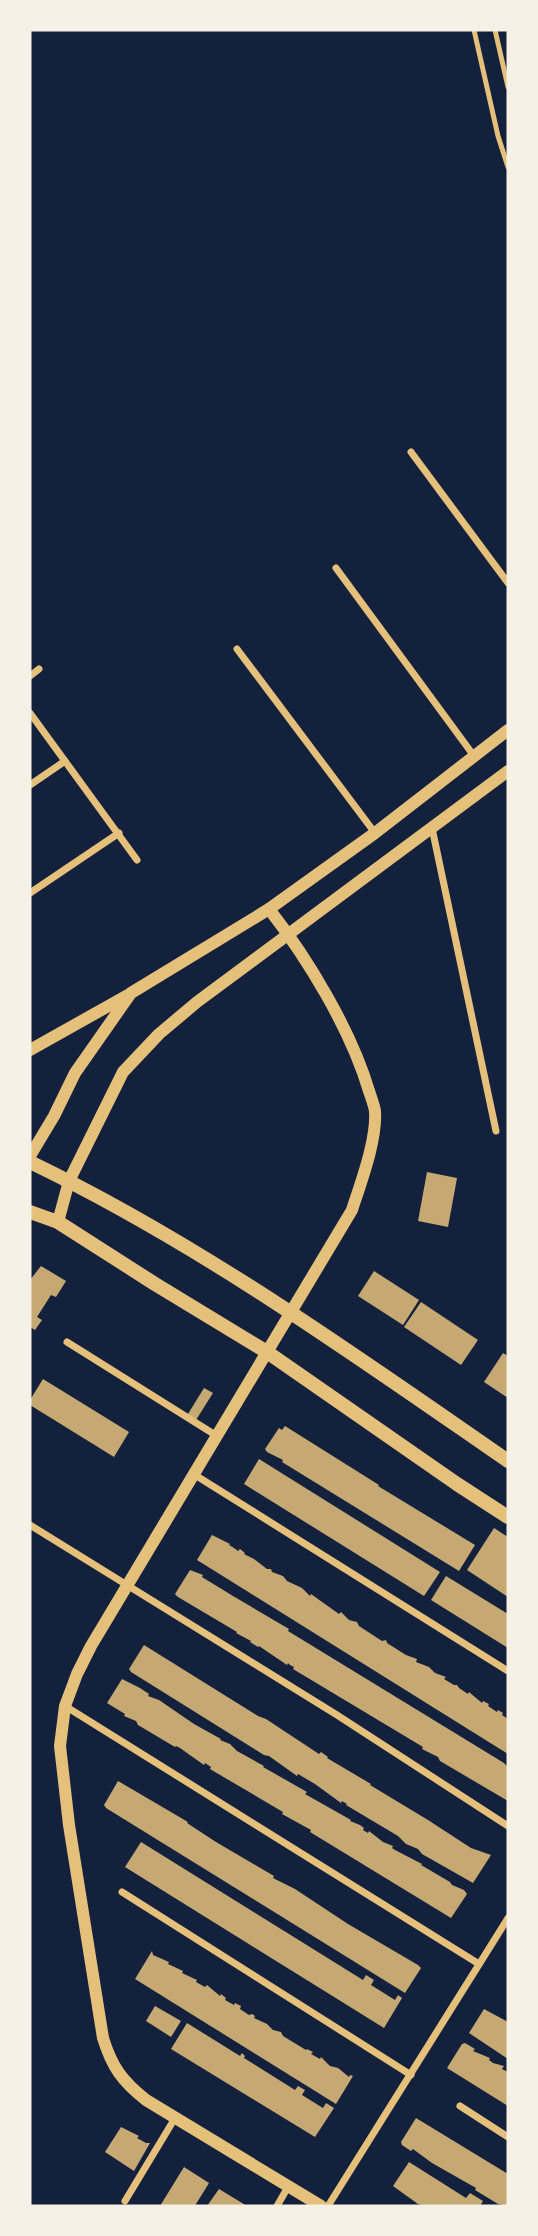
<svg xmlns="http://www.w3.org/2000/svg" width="538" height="2236" font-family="Montserrat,sans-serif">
  <rect width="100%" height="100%" fill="#14213d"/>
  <g fill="#c6a872">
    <polygon points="427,1172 457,1178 448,1227 418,1221"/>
    <polygon points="41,1266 66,1281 56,1297 51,1295 37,1317 42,1320 35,1330 30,1327 30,1280"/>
    <polygon points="374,1271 419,1300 403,1325 358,1296"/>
    <polygon points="421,1302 478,1340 461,1365 404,1327"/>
    <polygon points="503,1353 508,1356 508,1398 484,1382"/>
    <polygon points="43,1379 129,1432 114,1457 30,1405 30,1400"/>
    <polygon points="204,1388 213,1393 196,1420 188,1414"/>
    <polygon points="285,1426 379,1485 378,1486 475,1545 459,1571 282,1462 283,1460 267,1452 265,1449 279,1428 282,1430"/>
    <polygon points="259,1459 440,1572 424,1596 244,1484"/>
    <polygon points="494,1528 508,1537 508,1597 467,1570"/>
    <polygon points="212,1535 230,1544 229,1545 234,1548 238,1551 240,1549 245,1553 244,1554 254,1559 267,1569 271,1569 272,1572 283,1576 287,1581 302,1588 310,1596 311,1594 339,1614 341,1612 349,1620 357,1622 359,1626 382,1641 386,1640 387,1643 406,1655 417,1659 416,1662 429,1667 435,1673 446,1677 444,1679 454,1685 457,1685 459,1688 468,1694 469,1692 482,1703 483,1701 489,1704 488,1706 497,1712 498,1710 503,1713 502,1715 508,1719 508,1754 197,1560"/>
    <polygon points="190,1570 203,1575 202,1577 233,1596 289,1629 288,1631 504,1763 508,1767 508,1801 440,1761 438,1757 422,1749 423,1747 293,1669 294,1667 290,1665 288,1663 287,1665 259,1646 258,1647 250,1642 251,1641 236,1633 237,1632 178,1597 175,1594"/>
    <polygon points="446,1576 508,1614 508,1648 431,1600"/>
    <polygon points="144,1645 258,1716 266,1719 319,1754 321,1752 328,1757 327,1758 371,1784 370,1785 428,1820 471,1848 491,1855 473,1883 422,1854 418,1849 406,1844 398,1836 346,1805 347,1804 342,1801 341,1803 315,1784 298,1774 297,1776 269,1756 264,1755 131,1672 129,1669"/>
    <polygon points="122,1679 140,1688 149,1694 148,1696 159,1700 194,1724 221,1739 220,1740 230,1744 237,1751 264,1766 263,1767 307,1792 305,1794 351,1820 350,1821 360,1825 364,1828 363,1830 368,1833 369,1831 383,1842 393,1846 392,1848 395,1850 422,1864 421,1865 450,1882 452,1885 464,1890 467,1894 451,1918 310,1832 311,1830 282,1814 283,1812 210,1769 211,1767 205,1763 204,1765 180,1748 176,1746 175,1747 138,1725 136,1721 124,1716 125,1714 107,1703"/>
    <polygon points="118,1781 188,1822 187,1823 216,1842 274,1876 273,1878 295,1889 348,1924 418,1965 421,1968 405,1993 106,1808 104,1805"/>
    <polygon points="141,1842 363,1980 366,1975 374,1980 371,1985 395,2000 398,1995 402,1998 384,2028 125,1867"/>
    <polygon points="152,1951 153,1955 169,1962 168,1964 183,1971 182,1973 197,1980 196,1982 205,1987 207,1985 220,1996 221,1994 226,1998 225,2000 234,2005 235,2003 241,2006 240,2009 249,2015 252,2014 255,2016 254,2018 267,2024 273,2030 281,2032 283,2036 306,2050 307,2049 313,2052 311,2054 320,2059 321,2057 330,2066 338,2068 349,2077 350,2075 353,2076 336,2104 135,1979"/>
    <polygon points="155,2006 181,2021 171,2037 146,2021"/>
    <polygon points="484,2009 508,2022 508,2059 469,2033"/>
    <polygon points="187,2023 240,2056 242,2053 245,2056 244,2058 295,2090 298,2086 305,2090 302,2095 323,2108 326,2103 334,2108 315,2137 171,2049"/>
    <polygon points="465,2043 475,2049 473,2051 490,2058 489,2060 493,2063 504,2066 502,2069 508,2072 508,2106 447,2068 462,2044"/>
    <polygon points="416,2118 508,2174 508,2206 498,2204 475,2190 476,2188 432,2163 413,2149 411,2151 402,2145 401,2142"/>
    <polygon points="121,2127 139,2136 137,2138 146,2143 150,2143 134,2171 105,2152"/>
    <polygon points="409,2162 466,2198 470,2193 483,2201 480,2206 425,2206 418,2204 393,2186"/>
    <polygon points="184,2167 209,2183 196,2204 195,2206 160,2206"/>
    <polygon points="219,2189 247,2206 207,2206"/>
  </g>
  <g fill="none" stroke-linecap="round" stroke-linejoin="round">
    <g stroke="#e5c07b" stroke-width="5">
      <polyline points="474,30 498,136 508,167"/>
      <polyline points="495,30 508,87"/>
    </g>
    <g stroke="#e5c07b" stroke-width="7">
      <polyline points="411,452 508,583"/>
      <polyline points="336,568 474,756"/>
      <polyline points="237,649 375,833"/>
      <polyline points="30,676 39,669"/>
      <polyline points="30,713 137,860"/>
      <polyline points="30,785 65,761"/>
      <polyline points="432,828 496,1131"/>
      <polyline points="30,893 119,833"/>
      <polyline points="67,1342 217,1436"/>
      <polyline points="195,1475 508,1671"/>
      <polyline points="30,1525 337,1715 508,1826"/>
      <polyline points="65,1706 479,1964"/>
      <polyline points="122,1892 411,2075"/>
      <polyline points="460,2106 508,2137"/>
      <polyline points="125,2201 175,2118"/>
      <polyline points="277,2206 288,2187"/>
      <polyline points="328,2206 508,1918"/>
    </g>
    <g stroke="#e5c07b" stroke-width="12">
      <path d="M269 909C308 959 351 1030 369 1091 371 1097 374 1105 375 1111 377 1140 361 1182 352 1210L91 1646 77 1674 65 1706 60 1746 69 1825 103 2038C112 2067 122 2081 146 2100L321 2206"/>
      <polyline points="30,1050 128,995"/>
      <polyline points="30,1156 54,1116 75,1073 131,993 269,909 375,833 508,730"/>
      <polyline points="58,1222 69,1181 123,1072 159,1034 197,1002 508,771"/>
    </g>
    <g stroke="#e5c07b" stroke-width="14">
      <path d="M30 1162C200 1244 353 1354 508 1461"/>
      <polyline points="30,1212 58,1222 155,1284 267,1352 457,1484 508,1517"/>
    </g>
  </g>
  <rect width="538" height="2236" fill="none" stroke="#f6f1e7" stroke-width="63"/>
</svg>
